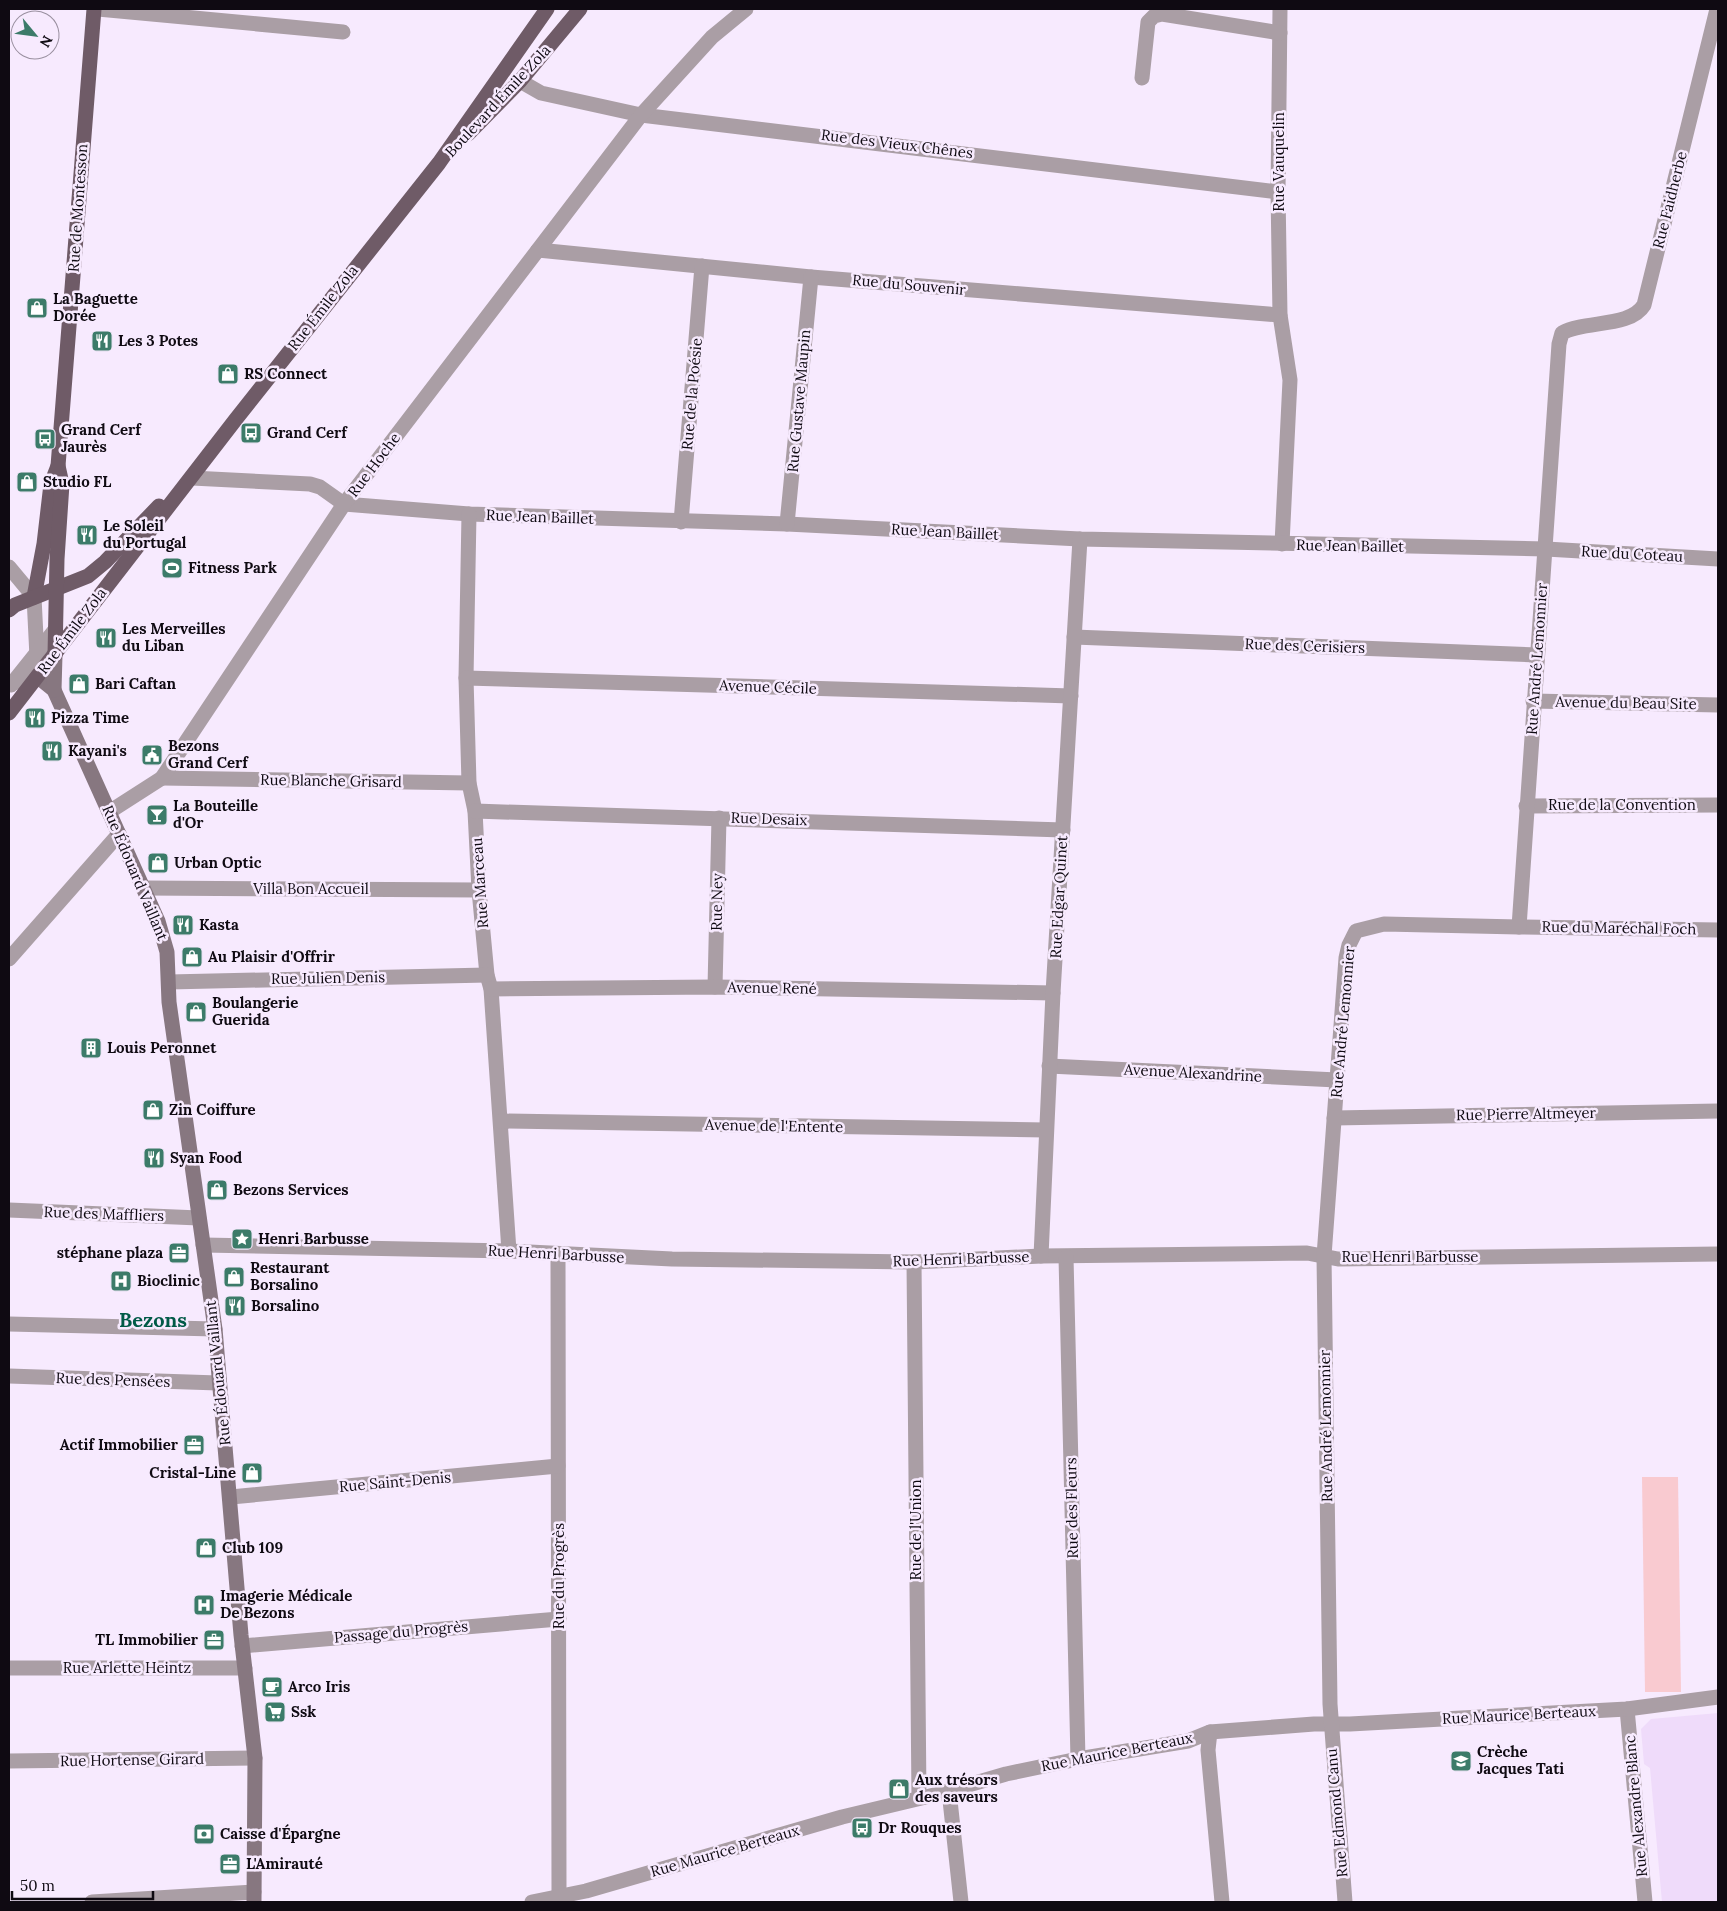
<svg xmlns="http://www.w3.org/2000/svg" width="1727" height="1911" font-family="Lora,serif">
  <rect width="100%" height="100%" fill="#f7eafe"/>
  <polygon fill="#efdbfa" points="1718,1713 1718,1902 1662,1902 1650,1768 1644,1764 1641,1729 1651,1719"/>
  <polygon fill="#f9cad0" points="1642,1477 1678,1477 1681,1692 1645,1692"/>
  <g fill="none" stroke-linecap="round" stroke-linejoin="round">
    <g stroke="#aa9ea5" stroke-width="15">
      <polyline points="98,9 343,32"/>
      <polyline points="1280,9 1278,192 1280,315 1290,380 1282,544"/>
      <polyline points="1142,78 1148,22 1154,16 1162,14 1280,33"/>
      <polyline points="520,81 541,93 641,115 1278,192"/>
      <polyline points="538,250 811,277 1280,315"/>
      <polyline points="192,478 310,484 320,487 344,504"/>
      <polyline points="344,504 469,514 787,524 1080,539 1546,549 1718,559"/>
      <polyline points="469,514 466,678 469,783 475,811 479,890 487,975 491,989 509,1251"/>
      <polyline points="681,522 702,266"/>
      <polyline points="787,524 811,277"/>
      <polyline points="9,567 34,597 38,677 9,684"/>
      <polyline points="1074,637 1537,655"/>
      <polyline points="466,678 1071,696"/>
      <polyline points="11,685 55,630"/>
      <polyline points="1533,701 1718,705"/>
      <polyline points="162,778 469,783"/>
      <polyline points="1526,806 1718,805"/>
      <polyline points="475,811 1063,830"/>
      <polyline points="109,812 162,778 344,504 641,115 712,37 746,9"/>
      <polyline points="143,888 479,890"/>
      <polyline points="1519,927 1718,930"/>
      <polyline points="9,959 119,834"/>
      <polyline points="169,982 487,975"/>
      <polyline points="715,987 719,818"/>
      <polyline points="491,989 715,987 1053,993"/>
      <polyline points="1049,1066 1337,1080"/>
      <polyline points="1334,1118 1718,1111"/>
      <polyline points="501,1121 1046,1130"/>
      <polyline points="9,1210 199,1218"/>
      <polyline points="203,1245 509,1251 672,1259 914,1262 1041,1256 1307,1253 1338,1259 1718,1254"/>
      <polyline points="558,1255 559,1896"/>
      <polyline points="1041,1256 1053,993 1080,539"/>
      <polyline points="1066,1257 1078,1759"/>
      <polyline points="914,1262 919,1798"/>
      <polyline points="9,1324 215,1329"/>
      <polyline points="9,1376 218,1383"/>
      <polyline points="231,1497 558,1466"/>
      <polyline points="242,1646 559,1619"/>
      <polyline points="9,1668 245,1668"/>
      <polyline points="1627,1709 1645,1902"/>
      <polyline points="1210,1732 1208,1750 1222,1902"/>
      <polyline points="9,1761 255,1758"/>
      <polyline points="949,1791 961,1902"/>
      <polyline points="92,1902 254,1892"/>
      <polyline points="532,1902 586,1891 842,1817 934,1795 1006,1774 1078,1759 1188,1741 1210,1732 1314,1724 1350,1724 1627,1709 1718,1697"/>
      <path d="M1345 1902 1330 1704 1324 1256 1346 958 1349 945 1356 931 1384 924 1519 927 1559 344 1562 333C1585 320 1630 328 1644 305L1717 9"/>
    </g>
    <g stroke="#877780" stroke-width="15">
      <polyline points="38,677 54,690 158,921 167,952 169,1002 215,1329 241,1635 255,1758 254,1902"/>
      <polyline points="54,690 55,655"/>
    </g>
    <g stroke="#6f5b67" stroke-width="15">
      <polyline points="468,134 520,81 580,9"/>
      <polyline points="34,597 44,544 51,484 58,466"/>
      <polyline points="9,610 15,605 88,576 105,562 159,506"/>
      <polyline points="55,655 57,559 62,484 58,466 94,9"/>
      <polyline points="9,713 236,419 439,163 547,9"/>
    </g>
  </g>
  <defs>
    <g id="shop-square" transform="scale(1.125)"><rect x="-9" y="-9" width="18" height="18" rx="4" fill="#3c7b69" stroke="#f7eafe"/><path d="M-5-2.5h2.3a2.7 3.5 0 0 1 5.4 0H5L5.5 6h-11ZM-1.5-2.5h3a1.5 2.3 0 0 0-3 0Z" fill="#fff"/></g>
    <g id="restaurant-square" transform="scale(1.125)"><rect x="-9" y="-9" width="18" height="18" rx="4" fill="#3c7b69" stroke="#f7eafe"/><path d="M-5-6h1v4h1v-4h1v4h1v-4h1v5L-1.5 .5V6h-2V.5L-5-1ZM5-6V6H3V1.5H1.5Q1.5-4 5-6Z" fill="#fff"/></g>
    <g id="bus-square" transform="scale(1.125)"><rect x="-9" y="-9" width="18" height="18" rx="4" fill="#3c7b69" stroke="#f7eafe"/><path d="M-5-6H5V4H4V6H2V4H-2V6H-4V4H-5ZM-3.5-4V0h7V-4ZM-3.5 1.2v1.5H-2V1.2ZM2 1.2v1.5H3.5V1.2Z" fill="#fff"/></g>
    <g id="stadium-square" transform="scale(1.125)"><rect x="-9" y="-9" width="18" height="18" rx="4" fill="#3c7b69" stroke="#f7eafe"/><path d="M0-5a6.5 5 0 1 0 0 10a6.5 5 0 1 0 0-10ZM-3.5-1.8h7v3.6h-7Z" fill="#fff"/></g>
    <g id="civic-square" transform="scale(1.125)"><rect x="-9" y="-9" width="18" height="18" rx="4" fill="#3c7b69" stroke="#f7eafe"/><path d="M-.6-6.5H3V-4.5H.6V-3L4-1V1h2V6H-6V1h2V-1L-.6-3ZM-1.2 2.5V6h2.4V2.5Z" fill="#fff"/></g>
    <g id="bar-square" transform="scale(1.125)"><rect x="-9" y="-9" width="18" height="18" rx="4" fill="#3c7b69" stroke="#f7eafe"/><path d="M-6-5H6L.8 .8V4.5H3.5V6h-7V4.5H-.8V.8Z" fill="#fff"/></g>
    <g id="building-square" transform="scale(1.125)"><rect x="-9" y="-9" width="18" height="18" rx="4" fill="#3c7b69" stroke="#f7eafe"/><path d="M-4-6H4V6H1V3H-1V6H-4ZM-2.5-4.3h1.7v1.8h-1.7ZM.8-4.3h1.7v1.8H.8ZM-2.5-1h1.7V.8h-1.7ZM.8-1h1.7V.8H.8Z" fill="#fff"/></g>
    <g id="sight-square" transform="scale(1.125)"><rect x="-9" y="-9" width="18" height="18" rx="4" fill="#3c7b69" stroke="#f7eafe"/><path d="M0-6L1.8-2.2L6-1.7L2.9 1.2L3.7 5.4L0 3.3L-3.7 5.4L-2.9 1.2L-6-1.7L-1.8-2.2Z" fill="#fff"/></g>
    <g id="office-square" transform="scale(1.125)"><rect x="-9" y="-9" width="18" height="18" rx="4" fill="#3c7b69" stroke="#f7eafe"/><path d="M-6-3h4V-5.5h4V-3h4V5H-6ZM-1-4.5V-3h2v-1.5ZM-6 0V1H6V0Z" fill="#fff"/></g>
    <g id="hospital-square" transform="scale(1.125)"><rect x="-9" y="-9" width="18" height="18" rx="4" fill="#3c7b69" stroke="#f7eafe"/><path d="M-5-5h3v3.5h4V-5h3V5h-3V1.5h-4V5h-3Z" fill="#fff"/></g>
    <g id="cafe-square" transform="scale(1.125)"><rect x="-9" y="-9" width="18" height="18" rx="4" fill="#3c7b69" stroke="#f7eafe"/><path d="M-5.5-4.5H6V0H3Q3 3.5 0 3.5H-2.5Q-5.5 3.5-5.5 0ZM3-3.2v2h1.7v-2ZM-6 4.5H4V6H-6Z" fill="#fff"/></g>
    <g id="supermarket-square" transform="scale(1.125)"><rect x="-9" y="-9" width="18" height="18" rx="4" fill="#3c7b69" stroke="#f7eafe"/><path d="M-6-5.5h2.5l.6 2H6L4.5 2H-2.5L-4.4-4H-6ZM-1.5 3.2a1.3 1.3 0 1 0 .1 0ZM3 3.2a1.3 1.3 0 1 0 .1 0Z" fill="#fff"/></g>
    <g id="school-square" transform="scale(1.125)"><rect x="-9" y="-9" width="18" height="18" rx="4" fill="#3c7b69" stroke="#f7eafe"/><path d="M0-5L7-2L0 1L-7-2ZM-4 1L0 2.5L4 1V4Q0 6-4 4Z" fill="#fff"/></g>
    <g id="bank-square" transform="scale(1.125)"><rect x="-9" y="-9" width="18" height="18" rx="4" fill="#3c7b69" stroke="#f7eafe"/><path d="M-6-4H6V4H-6ZM0-2.3a2.3 2.3 0 1 0 0 4.6a2.3 2.3 0 1 0 0-4.6Z" fill="#fff"/></g>
  </defs>
  <g fill-rule="evenodd">
    <use href="#shop-square" x="37" y="308"/>
    <use href="#restaurant-square" x="102" y="341"/>
    <use href="#shop-square" x="228" y="374"/>
    <use href="#bus-square" x="251" y="433"/>
    <use href="#bus-square" x="45" y="439"/>
    <use href="#shop-square" x="27" y="482"/>
    <use href="#restaurant-square" x="87" y="535"/>
    <use href="#stadium-square" x="172" y="568"/>
    <use href="#restaurant-square" x="106" y="638"/>
    <use href="#shop-square" x="79" y="684"/>
    <use href="#restaurant-square" x="35" y="718"/>
    <use href="#restaurant-square" x="52" y="751"/>
    <use href="#civic-square" x="152" y="755"/>
    <use href="#bar-square" x="157" y="815"/>
    <use href="#shop-square" x="158" y="863"/>
    <use href="#restaurant-square" x="183" y="925"/>
    <use href="#shop-square" x="192" y="957"/>
    <use href="#shop-square" x="196" y="1012"/>
    <use href="#building-square" x="91" y="1048"/>
    <use href="#shop-square" x="153" y="1110"/>
    <use href="#restaurant-square" x="154" y="1158"/>
    <use href="#shop-square" x="217" y="1190"/>
    <use href="#sight-square" x="242" y="1239"/>
    <use href="#office-square" x="179" y="1253"/>
    <use href="#shop-square" x="234" y="1277"/>
    <use href="#hospital-square" x="121" y="1281"/>
    <use href="#restaurant-square" x="235" y="1306"/>
    <use href="#office-square" x="194" y="1445"/>
    <use href="#shop-square" x="252" y="1473"/>
    <use href="#shop-square" x="206" y="1548"/>
    <use href="#hospital-square" x="204" y="1605"/>
    <use href="#office-square" x="214" y="1640"/>
    <use href="#cafe-square" x="272" y="1687"/>
    <use href="#supermarket-square" x="275" y="1712"/>
    <use href="#school-square" x="1461" y="1761"/>
    <use href="#shop-square" x="899" y="1789"/>
    <use href="#bus-square" x="862" y="1828"/>
    <use href="#bank-square" x="204" y="1834"/>
    <use href="#office-square" x="230" y="1864"/>
  </g>
  <g text-anchor="middle" stroke-width="5" stroke-linejoin="round" paint-order="stroke">
    <g font-size="15" fill="#0f0a12" stroke="#f7eafe">
      <text transform="translate(498 101) rotate(-47)" y="5">Boulevard Émile Zola</text>
      <text transform="translate(897 144) rotate(7)" y="5">Rue des Vieux Chênes</text>
      <text transform="translate(1279 162) rotate(-90)" y="5">Rue Vauquelin</text>
      <text transform="translate(1670 200) rotate(-76)" y="5">Rue Faidherbe</text>
      <text transform="translate(78 208) rotate(-86)" y="5">Rue de Montesson</text>
      <text transform="translate(909 285) rotate(5)" y="5">Rue du Souvenir</text>
      <text transform="translate(323 308) rotate(-52)" y="5">Rue Émile Zola</text>
      <text transform="translate(692 394) rotate(-85)" y="5">Rue de la Poésie</text>
      <text transform="translate(799 401) rotate(-85)" y="5">Rue Gustave Maupin</text>
      <text transform="translate(374 465) rotate(-53)" y="5">Rue Hoche</text>
      <text transform="translate(540 517) rotate(2)" y="5">Rue Jean Baillet</text>
      <text transform="translate(945 532) rotate(3)" y="5">Rue Jean Baillet</text>
      <text transform="translate(1350 546) rotate(1)" y="5">Rue Jean Baillet</text>
      <text transform="translate(1632 554) rotate(3)" y="5">Rue du Coteau</text>
      <text transform="translate(72 631) rotate(-53)" y="5">Rue Émile Zola</text>
      <text transform="translate(1305 646) rotate(2)" y="5">Rue des Cerisiers</text>
      <text transform="translate(1537 659) rotate(-86)" y="5">Rue André Lemonnier</text>
      <text transform="translate(768 687) rotate(2)" y="5">Avenue Cécile</text>
      <text transform="translate(1626 703) rotate(1)" y="5">Avenue du Beau Site</text>
      <text transform="translate(331 781) rotate(1)" y="5">Rue Blanche Grisard</text>
      <text x="1622" y="810">Rue de la Convention</text>
      <text transform="translate(769 819) rotate(2)" y="5">Rue Desaix</text>
      <text transform="translate(135 873) rotate(67)" y="5">Rue Édouard Vaillant</text>
      <text transform="translate(480 883) rotate(-94)" y="5">Rue Marceau</text>
      <text x="311" y="894">Villa Bon Accueil</text>
      <text transform="translate(1059 897) rotate(-87)" y="5">Rue Edgar Quinet</text>
      <text transform="translate(717 902) rotate(-89)" y="5">Rue Ney</text>
      <text transform="translate(1619 928) rotate(1)" y="5">Rue du Maréchal Foch</text>
      <text transform="translate(328 978) rotate(-1)" y="5">Rue Julien Denis</text>
      <text transform="translate(772 988) rotate(1)" y="5">Avenue René</text>
      <text transform="translate(1343 1022) rotate(-85)" y="5">Rue André Lemonnier</text>
      <text transform="translate(1193 1073) rotate(3)" y="5">Avenue Alexandrine</text>
      <text transform="translate(1526 1114) rotate(-1)" y="5">Rue Pierre Altmeyer</text>
      <text transform="translate(774 1126) rotate(1)" y="5">Avenue de l'Entente</text>
      <text transform="translate(104 1214) rotate(2)" y="5">Rue des Maffliers</text>
      <text transform="translate(556 1254) rotate(3)" y="5">Rue Henri Barbusse</text>
      <text x="1410" y="1262">Rue Henri Barbusse</text>
      <text transform="translate(961 1259) rotate(-2)" y="5">Rue Henri Barbusse</text>
      <text transform="translate(218 1373) rotate(-96)" y="5">Rue Édouard Vaillant</text>
      <text transform="translate(113 1380) rotate(2)" y="5">Rue des Pensées</text>
      <text transform="translate(1326 1426) rotate(-91)" y="5">Rue André Lemonnier</text>
      <text transform="translate(395 1482) rotate(-5)" y="5">Rue Saint-Denis</text>
      <text transform="translate(1072 1508) rotate(-91)" y="5">Rue des Fleurs</text>
      <text transform="translate(916 1530) rotate(-90)" y="5">Rue de l'Union</text>
      <text transform="translate(559 1576) rotate(-90)" y="5">Rue du Progrès</text>
      <text transform="translate(401 1632) rotate(-5)" y="5">Passage du Progrès</text>
      <text x="127" y="1673">Rue Arlette Heintz</text>
      <text transform="translate(1519 1715) rotate(-3)" y="5">Rue Maurice Berteaux</text>
      <text transform="translate(1117 1752) rotate(-11)" y="5">Rue Maurice Berteaux</text>
      <text transform="translate(132 1760) rotate(-1)" y="5">Rue Hortense Girard</text>
      <text transform="translate(1636 1806) rotate(-95)" y="5">Rue Alexandre Blanc</text>
      <text transform="translate(1337 1813) rotate(-95)" y="5">Rue Edmond Canu</text>
      <text transform="translate(725 1851) rotate(-16)" y="5">Rue Maurice Berteaux</text>
    </g>
    <g font-size="15" font-weight="bold" fill="#0f0a12" stroke="#f7eafe" text-anchor="start">
      <text x="53" y="304">La Baguette<tspan x="53" dy="17">Dorée</tspan></text>
      <text x="118" y="346">Les 3 Potes</text>
      <text x="244" y="379">RS Connect</text>
      <text x="61" y="435">Grand Cerf<tspan x="61" dy="17">Jaurès</tspan></text>
      <text x="267" y="438">Grand Cerf</text>
      <text x="43" y="487">Studio FL</text>
      <text x="103" y="531">Le Soleil<tspan x="103" dy="17">du Portugal</tspan></text>
      <text x="188" y="573">Fitness Park</text>
      <text x="122" y="634">Les Merveilles<tspan x="122" dy="17">du Liban</tspan></text>
      <text x="95" y="689">Bari Caftan</text>
      <text x="51" y="723">Pizza Time</text>
      <text x="168" y="751">Bezons<tspan x="168" dy="17">Grand Cerf</tspan></text>
      <text x="68" y="756">Kayani's</text>
      <text x="173" y="811">La Bouteille<tspan x="173" dy="17">d'Or</tspan></text>
      <text x="174" y="868">Urban Optic</text>
      <text x="199" y="930">Kasta</text>
      <text x="208" y="962">Au Plaisir d'Offrir</text>
      <text x="212" y="1008">Boulangerie<tspan x="212" dy="17">Guerida</tspan></text>
      <text x="107" y="1053">Louis Peronnet</text>
      <text x="169" y="1115">Zin Coiffure</text>
      <text x="170" y="1163">Syan Food</text>
      <text x="233" y="1195">Bezons Services</text>
      <text x="258" y="1244">Henri Barbusse</text>
      <text x="163" y="1258" text-anchor="end">stéphane plaza</text>
      <text x="250" y="1273">Restaurant<tspan x="250" dy="17">Borsalino</tspan></text>
      <text x="137" y="1286">Bioclinic</text>
      <text x="251" y="1311">Borsalino</text>
      <text x="178" y="1450" text-anchor="end">Actif Immobilier</text>
      <text x="236" y="1478" text-anchor="end">Cristal-Line</text>
      <text x="222" y="1553">Club 109</text>
      <text x="220" y="1601">Imagerie Médicale<tspan x="220" dy="17">De Bezons</tspan></text>
      <text x="198" y="1645" text-anchor="end">TL Immobilier</text>
      <text x="288" y="1692">Arco Iris</text>
      <text x="291" y="1717">Ssk</text>
      <text x="1477" y="1757">Crèche<tspan x="1477" dy="17">Jacques Tati</tspan></text>
      <text x="915" y="1785">Aux trésors<tspan x="915" dy="17">des saveurs</tspan></text>
      <text x="878" y="1833">Dr Rouques</text>
      <text x="220" y="1839">Caisse d'Épargne</text>
      <text x="246" y="1869">L'Amirauté</text>
    </g>
    <g font-size="20" font-weight="bold" fill="#015a47" stroke="#f7eafe">
      <text x="153" y="1327">Bezons</text>
    </g>
  </g>
  <rect width="1727" height="1911" fill="none" stroke="#0f0a12" stroke-width="20"/>
  <g transform="translate(35 35) rotate(119)"><circle r="24" fill="#f7eafe" stroke="#9a90a0"/>
  <path d="M0-4L9 19L0 12L-9 19Z" fill="#3c7b69"/>
  <text y="-8" font-size="14" font-weight="bold" text-anchor="middle" fill="#0f0a12">N</text>
  </g>
  <path d="M12 1891v8h141v-8" fill="none" stroke="#0f0a12" stroke-width="2.5"/>
  <text x="20" y="1891" font-size="15" fill="#0f0a12" stroke="#f7eafe" stroke-width="4" paint-order="stroke">50 m</text>
</svg>
